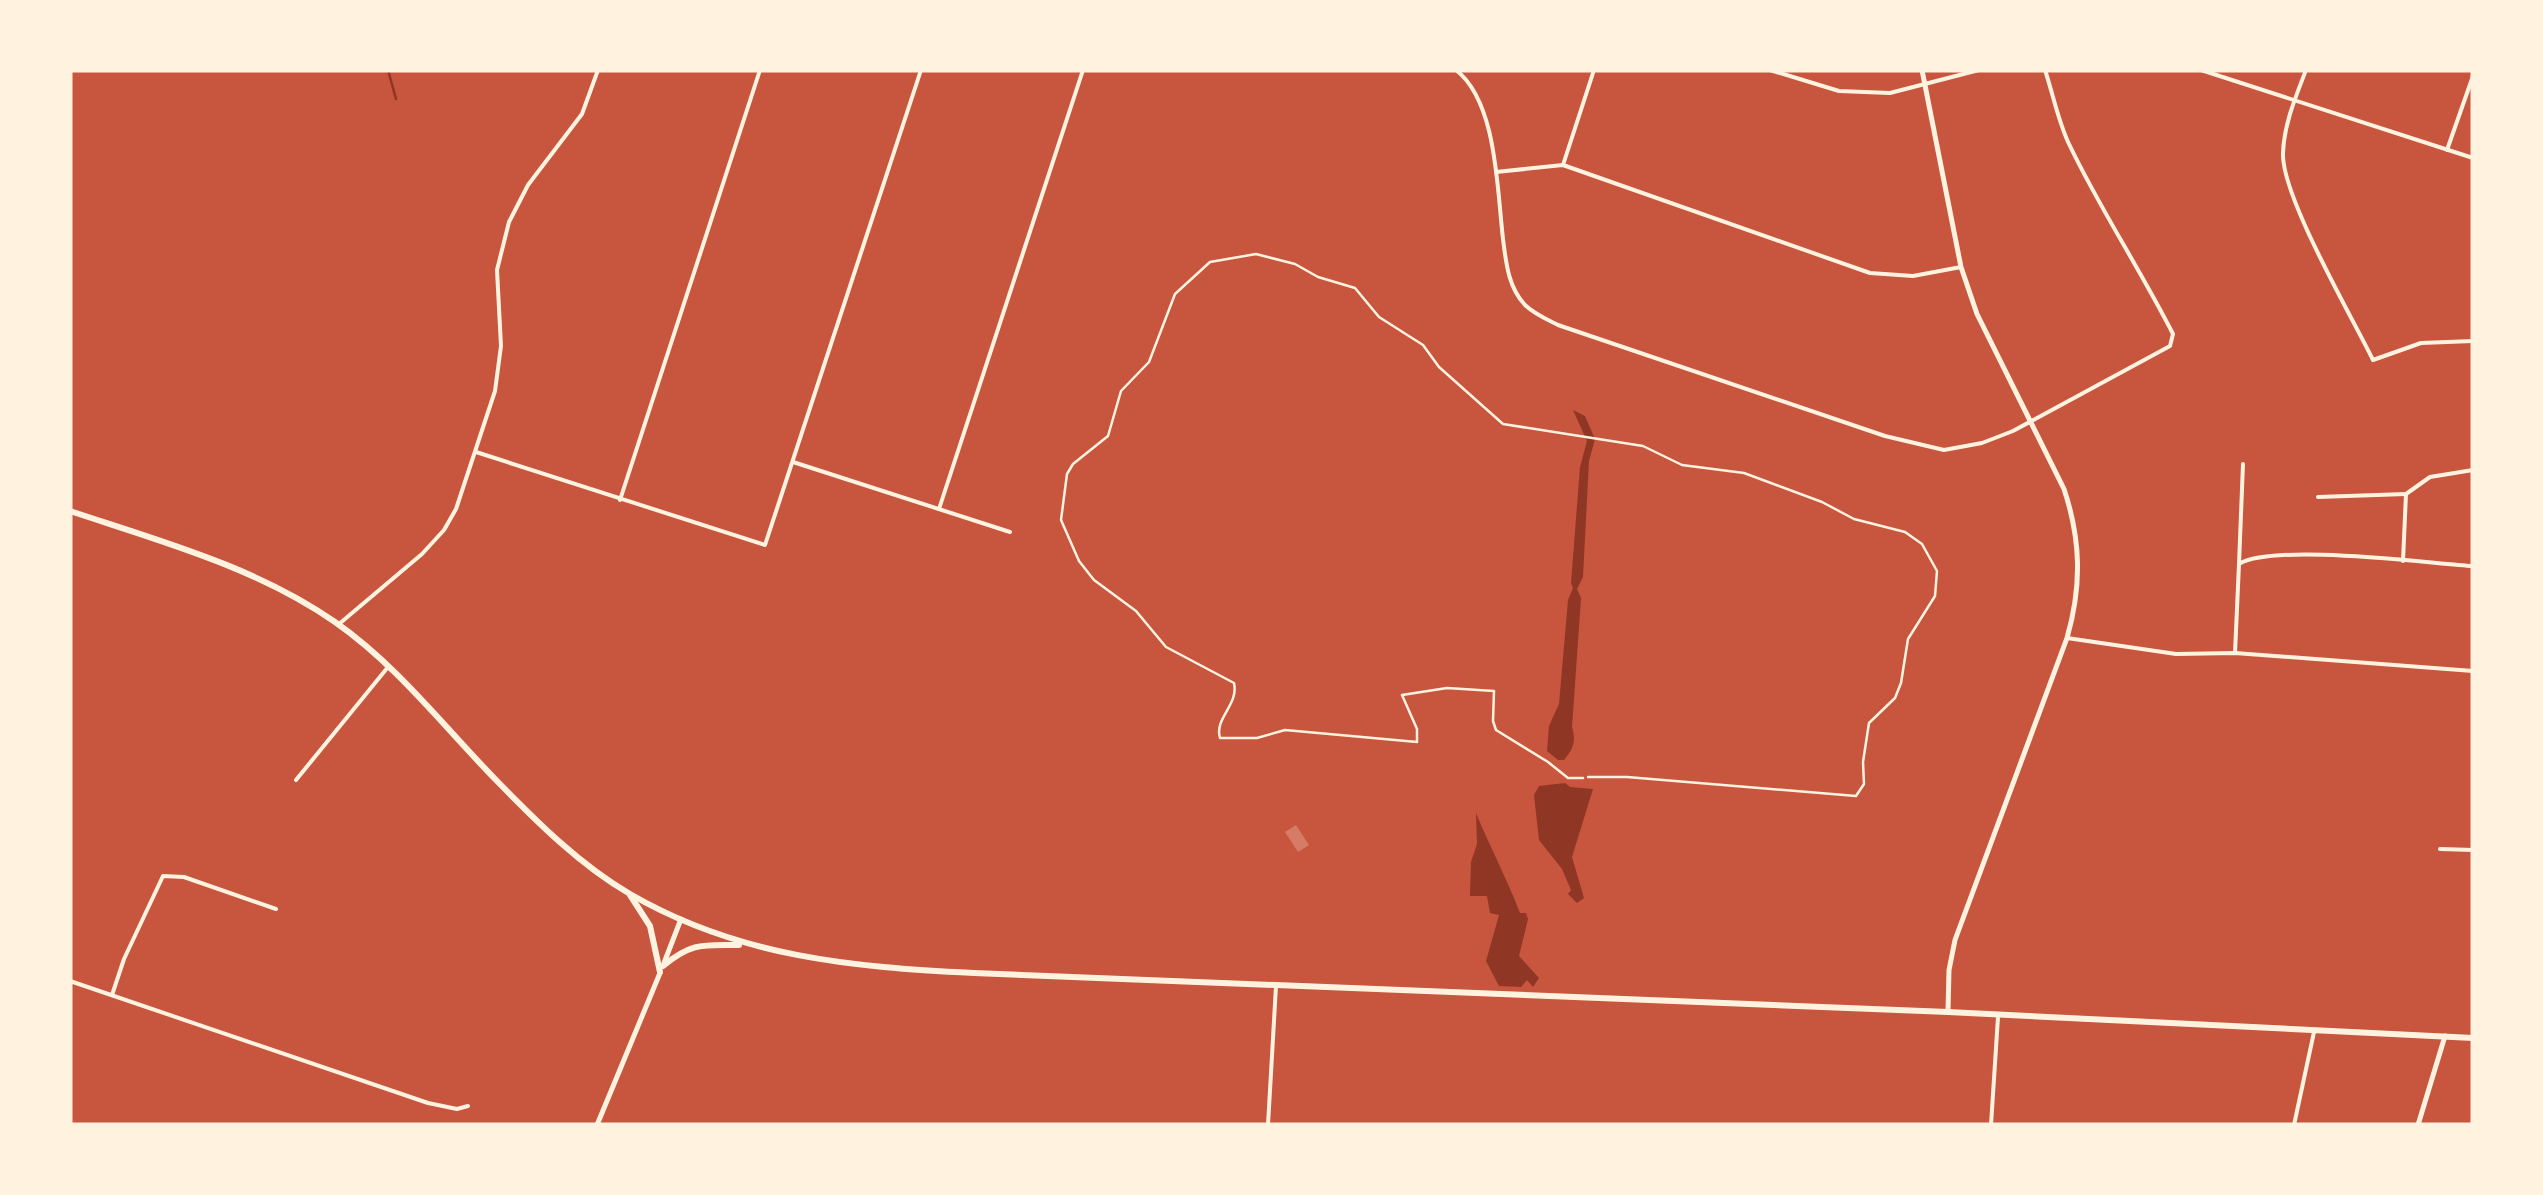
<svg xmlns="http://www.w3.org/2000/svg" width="2543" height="1195" font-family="'Sofia Sans Condensed',sans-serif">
  <rect width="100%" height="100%" fill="#c8553d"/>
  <g fill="#8f3625">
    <path d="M1573 410 1585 416 1595 439 1589 461 1583 577 1577 589 1581 598 1572 727C1576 741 1574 748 1564 760H1558L1547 751 1549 726 1559 704 1568 600 1573 588 1571 583 1580 467 1587 441Z"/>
    <polygon points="1565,783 1570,787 1593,789 1572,857 1584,898 1577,903 1568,894 1571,890 1562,869 1539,840 1534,795 1539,786"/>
    <path d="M1476 813C1490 847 1507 879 1520 913H1526L1528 919 1519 956 1539 978 1533 987 1527 980 1521 987 1499 986 1486 961 1499 915 1490 913 1487 896H1470L1471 862 1477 844Z"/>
  </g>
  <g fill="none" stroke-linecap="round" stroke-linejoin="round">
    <polyline stroke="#8f3625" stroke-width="2.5" points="388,70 396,99"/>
  </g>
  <polygon fill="#d67c66" points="1296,825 1309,845 1298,852 1285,832"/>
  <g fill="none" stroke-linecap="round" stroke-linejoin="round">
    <path stroke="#fff3e0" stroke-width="2.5" d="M1583 778H1568L1548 762 1496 730 1493 721 1494 691 1447 688 1402 695 1417 729V742L1285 730 1257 738H1220C1214 718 1239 705 1234 683L1166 647 1136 611 1094 580 1079 561 1061 520 1067 474 1073 464 1108 436 1121 391 1149 362 1175 294 1210 262 1256 254 1295 264 1318 277 1355 288 1379 317 1423 345 1439 367 1503 424 1643 446 1682 465 1744 473 1822 502 1854 519 1905 532 1922 544 1937 571 1935 596 1908 639 1901 683 1895 698 1869 723 1863 762 1864 784 1856 796 1627 777H1588"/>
    <g stroke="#fff3e0" stroke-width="4">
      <path d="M1456 70C1497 102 1497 189 1503 239 1506 262 1508 287 1525 305 1534 314 1546 319 1558 325L1885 436 1944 450 1982 443 2013 431 2170 346 2173 334C2140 269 2100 209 2069 144 2058 121 2053 94 2045 70"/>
      <polyline points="1770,70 1839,91 1890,93 1979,70"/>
      <polyline points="2201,70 2473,158"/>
      <path d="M2306 70C2296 96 2284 124 2283 153 2281 195 2352 317 2373 360L2421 343 2473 341"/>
      <polyline points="2447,150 2473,76"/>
      <polyline points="1563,165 1594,70"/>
      <polyline points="1496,172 1563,165 1870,273 1913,276 1961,267"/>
      <polyline points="476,452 765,545 921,70"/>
      <polyline points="793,462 1010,532"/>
      <polyline points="2318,497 2406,494"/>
      <polyline points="620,500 760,70"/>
      <polyline points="939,509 1083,70"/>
      <polyline points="2403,561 2406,494 2430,477 2473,470"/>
      <polyline points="2239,564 2243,464"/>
      <polyline points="339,624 422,554 444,530 456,509 495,391 501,346 497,270 509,222 528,185 582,114 598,70"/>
      <polyline points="2067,638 2176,654 2235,653 2473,671"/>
      <path d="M2235 653 2239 564C2274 543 2425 563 2473 566"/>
      <polyline points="296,780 388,667"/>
      <polyline points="2440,849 2473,850"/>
      <polyline points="70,981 428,1103 457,1109 468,1106"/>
      <polyline points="112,995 124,959 163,876 184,877 276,909"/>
      <polyline points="1268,1125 1276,986"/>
      <polyline points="1991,1125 1998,1017"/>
      <polyline points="2294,1125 2314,1032"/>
    </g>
    <g stroke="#fff3e0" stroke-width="5">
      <path d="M1922 70 1961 267 1977 314 2064 489C2081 540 2082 586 2067 638L1955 940 1949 970 1948 1011"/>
      <polyline points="664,963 681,919"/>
      <polyline points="597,1125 660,973"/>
      <polyline points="2418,1125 2445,1036"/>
    </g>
    <g stroke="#fff3e0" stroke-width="6">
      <path d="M70 511C160 541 256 567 335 622 397 665 445 728 497 781 537 822 580 865 630 894 739 957 851 967 974 973L1948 1012 2473 1038"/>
      <polyline points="630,895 650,926 660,972"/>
      <path d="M663 966C692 942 703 945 739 945"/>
    </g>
  </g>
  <rect width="2543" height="1195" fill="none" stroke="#fff3e0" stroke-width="145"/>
</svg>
